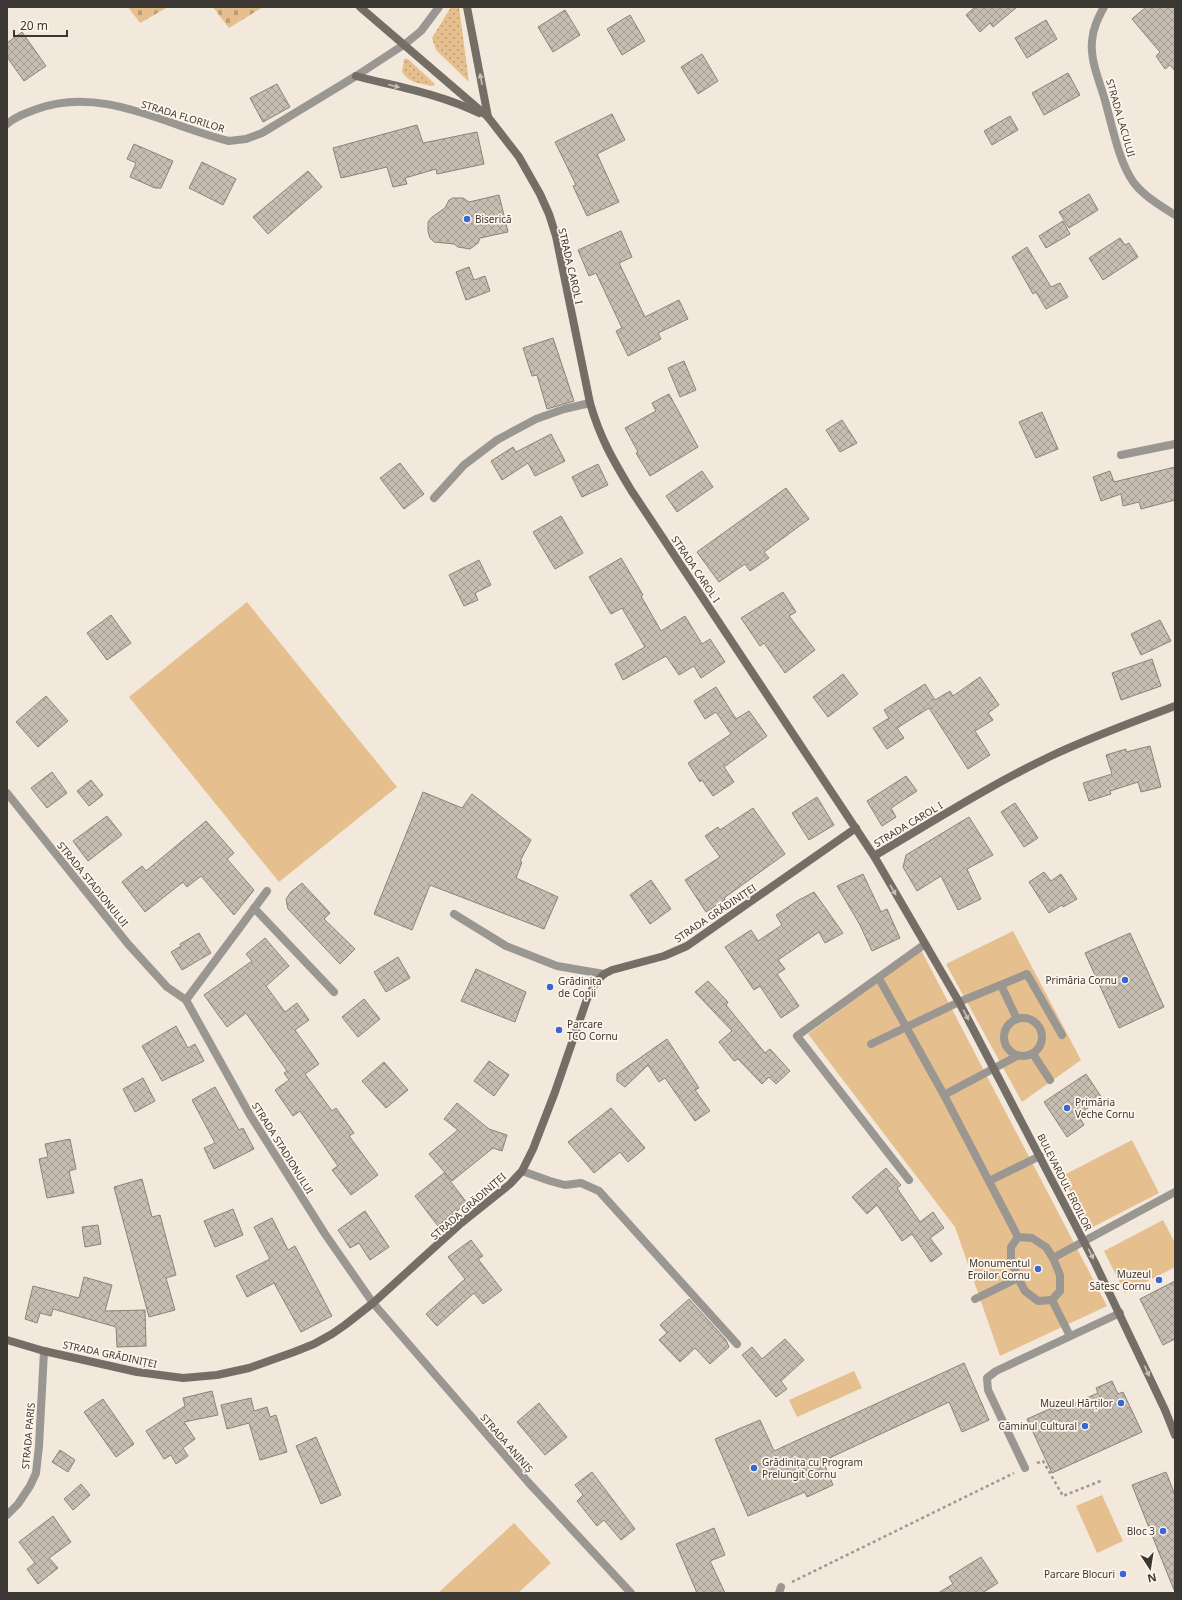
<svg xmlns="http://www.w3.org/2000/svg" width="1182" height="1600" font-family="'Noto Sans',sans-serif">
  <defs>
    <pattern id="grass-dots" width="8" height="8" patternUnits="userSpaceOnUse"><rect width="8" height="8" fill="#e6bf8f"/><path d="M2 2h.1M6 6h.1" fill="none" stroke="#bc9c75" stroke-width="1.8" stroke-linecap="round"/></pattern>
    <pattern id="cemetery-stones" width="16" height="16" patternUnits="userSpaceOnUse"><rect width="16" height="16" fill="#e6bf8f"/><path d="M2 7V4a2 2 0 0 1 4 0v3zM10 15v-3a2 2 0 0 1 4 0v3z" fill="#bc9c75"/></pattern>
    <pattern id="building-cross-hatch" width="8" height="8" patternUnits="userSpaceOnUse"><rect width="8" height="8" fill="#c7beb2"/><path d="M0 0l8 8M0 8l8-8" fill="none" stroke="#a39b91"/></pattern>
  </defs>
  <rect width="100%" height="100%" fill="#f2e8dc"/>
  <g fill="url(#grass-dots)">
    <polygon points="451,7 459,7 469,82 436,50 432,38"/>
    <path d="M404 59H408L435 84 433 86C421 84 409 83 402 72Z"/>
  </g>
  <g fill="url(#cemetery-stones)">
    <polygon points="128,7 168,7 140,23"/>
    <polygon points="213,7 263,7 229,28"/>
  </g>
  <g fill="#e6bf8f">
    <polygon points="247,602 397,787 279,882 129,697"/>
    <polygon points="1013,931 1081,1060 1022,1102 946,964"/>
    <polygon points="921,950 1107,1306 1000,1356 955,1227 808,1034"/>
    <polygon points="1132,1140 1159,1193 1089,1229 1062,1176"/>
    <polygon points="1163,1220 1175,1243 1175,1267 1125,1293 1104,1251"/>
    <polygon points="854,1371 862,1388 797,1417 789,1400"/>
    <polygon points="1102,1495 1123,1541 1097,1553 1076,1506"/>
    <polygon points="514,1523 551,1563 518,1593 438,1593"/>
  </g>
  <g fill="url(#building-cross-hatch)" stroke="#8c8378">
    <polygon points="975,7 1017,7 993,27 990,23 980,32 966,15"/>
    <polygon points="1146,7 1175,7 1175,71 1170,65 1165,69 1156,56 1160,52 1132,19"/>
    <polygon points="565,10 580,35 553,52 538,27"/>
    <polygon points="630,15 645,41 622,55 607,29"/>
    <polygon points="1046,20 1057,39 1027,58 1015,38"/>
    <polygon points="22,32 46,66 24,81 7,57 7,43"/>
    <polygon points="702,54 718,81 698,94 681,67"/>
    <polygon points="1068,73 1080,95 1044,115 1032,93"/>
    <polygon points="277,84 290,107 263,122 250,98"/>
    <polygon points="612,114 625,140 597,154 619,202 587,216 573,186 576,185 555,142"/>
    <polygon points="1010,116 1018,130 992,145 984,131"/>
    <polygon points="417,125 423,143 477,132 484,164 437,174 436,169 405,178 407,184 393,187 387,167 341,178 333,148"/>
    <polygon points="134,144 173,161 161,188 155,188 130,177 136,163 127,159"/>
    <polygon points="202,162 236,179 223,205 189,188"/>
    <polygon points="308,171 322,187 268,234 253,217"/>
    <polygon points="1089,194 1098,210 1069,228 1059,212"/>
    <polygon points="499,195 508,232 480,238 478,243 470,249 458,247 454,244 434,242 430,238 428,231 428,222 432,217 445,208 449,200 453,198 463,198 469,202"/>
    <polygon points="1063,221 1070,234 1046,248 1039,236"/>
    <polygon points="621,231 632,257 619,263 645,317 679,300 688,319 658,333 661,339 628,356 616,331 622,328 596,273 589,276 578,250"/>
    <polygon points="1120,238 1125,245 1129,243 1138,257 1103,280 1089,258"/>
    <polygon points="1027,247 1051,287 1060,283 1068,297 1046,309 1036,292 1033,294 1012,257"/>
    <polygon points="469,267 474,280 485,276 490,291 466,300 456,272"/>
    <polygon points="553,338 574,401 547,409 537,375 532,376 523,348"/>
    <polygon points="684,361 696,390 680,397 668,368"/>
    <polygon points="669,394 698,447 650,476 636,453 638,452 625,428 656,411 652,403"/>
    <polygon points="1042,412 1058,449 1036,458 1019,422"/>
    <polygon points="842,420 857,443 840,452 826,430"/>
    <polygon points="551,434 565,461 535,476 528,463 502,480 491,461 513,447 516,452"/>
    <polygon points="400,463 424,494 404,509 380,478"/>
    <polygon points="598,464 608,485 582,497 572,477"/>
    <polygon points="1175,467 1175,500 1141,509 1139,502 1123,506 1121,494 1101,501 1093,477 1110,471 1114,482"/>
    <polygon points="702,471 713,487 677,512 666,496"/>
    <polygon points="786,488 809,519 764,552 769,558 750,571 745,564 719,582 697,552"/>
    <polygon points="561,516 583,553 555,569 533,532"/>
    <polygon points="621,558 643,595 641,596 661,631 685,616 702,644 710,639 725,662 701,678 694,666 679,675 666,656 623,680 615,664 645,647 622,608 611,614 589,577"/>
    <polygon points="479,560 491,585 475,593 478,600 464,606 449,575"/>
    <polygon points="783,592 796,612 789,616 815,650 785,673 764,643 760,646 741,618"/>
    <polygon points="111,615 131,643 107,660 87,633"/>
    <polygon points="1160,620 1171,641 1141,655 1131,634"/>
    <polygon points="1152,659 1161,686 1121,700 1112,673"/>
    <polygon points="843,674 858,694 828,717 813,697"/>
    <polygon points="980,677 999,705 988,713 993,720 975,731 990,755 968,769 929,708 897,728 904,738 887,749 873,728 889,718 884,710 925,684 935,700 950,691 953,696"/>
    <polygon points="716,687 736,719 749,711 767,736 724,767 734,782 713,796 702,780 700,782 688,763 731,734 716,712 705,719 694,701"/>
    <polygon points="46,696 68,721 38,747 16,722"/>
    <polygon points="1150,746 1161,787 1141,792 1138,782 1110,791 1111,794 1089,801 1083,783 1112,774 1106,755 1126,749 1126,752"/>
    <polygon points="52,772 67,793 47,808 31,788"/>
    <polygon points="906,776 917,791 891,808 896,817 882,826 867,801"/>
    <polygon points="91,780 103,795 89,806 77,791"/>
    <polygon points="423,792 462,808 472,794 531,840 520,861 522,862 516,878 558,897 544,929 430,885 412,930 374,914"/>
    <polygon points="817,797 834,825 809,840 792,813"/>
    <polygon points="1015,803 1038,838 1024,847 1001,812"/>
    <polygon points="753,808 785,854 724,898 725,900 706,912 685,880 720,857 705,836 718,827 720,830"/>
    <polygon points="107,816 122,835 88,861 73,841"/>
    <polygon points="969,817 993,855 967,869 981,899 958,910 941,876 917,891 903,867 906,855"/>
    <polygon points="206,821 234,853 227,859 254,890 234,915 201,876 187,887 183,882 145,912 122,882 142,866 146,871"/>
    <polygon points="1044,872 1051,881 1061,874 1077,899 1063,907 1062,905 1049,913 1029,882"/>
    <polygon points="863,874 881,912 887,909 900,938 872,951 860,925 837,886"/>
    <polygon points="651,880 671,909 650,924 630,895"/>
    <polygon points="302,883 330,913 324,919 355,949 340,964 288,909 286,899 291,892"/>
    <polygon points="814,892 843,933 825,943 819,932 778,960 785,969 777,974 799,1006 781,1018 760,986 754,990 725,947 751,930 758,941 782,925 776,915 797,901"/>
    <polygon points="199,933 211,953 182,970 171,952 181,946 180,944"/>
    <polygon points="1130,933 1164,1007 1119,1028 1085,953"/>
    <polygon points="265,938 289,966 266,986 285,1012 297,1003 309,1020 295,1030 319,1064 305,1074 332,1111 336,1108 354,1133 349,1136 378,1175 351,1195 332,1170 338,1166 300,1111 293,1116 275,1090 289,1080 284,1073 287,1071 246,1013 227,1027 204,995 252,961 246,954"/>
    <polygon points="398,957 410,978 386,992 374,972"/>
    <polygon points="476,969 526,992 515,1022 461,1001"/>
    <polygon points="708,981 728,1002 726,1005 765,1053 770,1049 790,1071 776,1084 769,1077 762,1084 738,1059 734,1061 719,1042 732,1031 695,992"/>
    <polygon points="364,999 380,1019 358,1037 342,1017"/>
    <polygon points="176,1026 188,1048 195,1044 204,1061 162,1081 142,1046"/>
    <polygon points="667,1039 699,1088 695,1090 710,1111 695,1121 665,1078 659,1082 648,1065 625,1087 617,1081 617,1074"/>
    <polygon points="489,1061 509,1075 494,1096 474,1081"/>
    <polygon points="384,1062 408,1090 386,1108 362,1081"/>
    <polygon points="1086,1074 1102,1098 1078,1115 1084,1125 1067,1137 1044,1102"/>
    <polygon points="143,1078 155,1101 135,1112 123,1089"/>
    <polygon points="215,1087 239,1130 243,1128 254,1149 214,1169 204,1148 215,1143 192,1100"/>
    <polygon points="457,1103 489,1129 507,1135 502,1151 493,1148 452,1181 429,1154 458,1130 444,1119"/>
    <polygon points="611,1108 645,1148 628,1162 620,1152 594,1173 568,1142"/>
    <polygon points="70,1139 76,1169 69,1171 74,1193 47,1198 39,1159 48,1157 45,1144"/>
    <polygon points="886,1168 901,1185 897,1188 920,1222 933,1212 944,1228 930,1238 942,1254 931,1262 912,1234 902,1241 877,1205 867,1214 852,1197"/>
    <polygon points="444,1173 467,1203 438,1226 415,1196"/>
    <polygon points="142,1179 152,1217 160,1215 176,1275 166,1278 175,1310 149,1317 114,1187"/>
    <polygon points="233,1209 243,1235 215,1247 204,1221"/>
    <polygon points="365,1211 389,1247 370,1260 359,1243 350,1248 338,1230"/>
    <polygon points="272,1218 288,1250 295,1246 332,1316 301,1332 274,1283 247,1297 236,1276 270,1259 254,1227"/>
    <polygon points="98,1225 101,1244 85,1247 82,1227"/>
    <polygon points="471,1240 483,1256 478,1259 502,1290 483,1304 474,1293 437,1326 426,1314 465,1279 448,1257"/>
    <polygon points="84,1277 112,1285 105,1311 145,1310 146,1346 117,1347 116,1327 53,1309 51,1316 40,1313 37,1323 25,1319 33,1286 79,1298"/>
    <polygon points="1175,1281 1175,1339 1163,1345 1140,1299"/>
    <polygon points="689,1299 726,1340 729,1347 710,1364 695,1348 680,1362 659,1340 667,1333 660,1325"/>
    <polygon points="785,1339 804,1360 781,1381 787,1389 776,1397 742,1355 752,1347 762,1359"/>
    <polygon points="964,1363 989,1420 962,1432 949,1402 823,1461 833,1485 807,1497 805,1492 748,1516 715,1439 760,1420 774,1451"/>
    <polygon points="1112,1381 1118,1394 1123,1392 1142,1432 1052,1473 1027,1419 1054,1407 1057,1411 1098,1393 1096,1388"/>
    <polygon points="212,1391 218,1415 184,1422 195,1439 183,1448 188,1456 176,1464 171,1455 164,1459 146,1431 185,1406 183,1398"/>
    <polygon points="251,1398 254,1411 267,1407 270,1417 276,1415 287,1452 260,1460 249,1423 227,1429 221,1405"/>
    <polygon points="103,1399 134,1444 116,1457 84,1412"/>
    <polygon points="539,1403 567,1437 545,1455 517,1422"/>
    <polygon points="316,1437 341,1495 321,1504 296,1446"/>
    <polygon points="60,1450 75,1460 68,1472 52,1462"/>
    <polygon points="592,1472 635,1529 621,1540 604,1520 597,1526 577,1501 583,1495 575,1485"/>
    <polygon points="1166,1472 1175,1495 1174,1590 1132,1485"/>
    <polygon points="81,1484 90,1495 73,1510 64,1499"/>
    <polygon points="53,1516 71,1542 49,1558 58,1568 38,1584 27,1569 35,1563 19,1542"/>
    <polygon points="714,1528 725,1555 710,1561 725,1593 697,1593 676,1544"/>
    <polygon points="981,1557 998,1583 982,1593 938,1593 953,1584 949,1577"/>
  </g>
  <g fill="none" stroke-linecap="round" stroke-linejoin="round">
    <g stroke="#9f988f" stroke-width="2.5" stroke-dasharray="3 3" stroke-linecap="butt">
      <polyline points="1037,1463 1043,1461 1063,1496 1103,1480"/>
      <polyline points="792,1582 1014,1473"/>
    </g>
    <g stroke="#9a9691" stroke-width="8">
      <polyline points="454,914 506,946 557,966 604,974"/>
      <polyline points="1025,1468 988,1390 987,1378 996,1371 1120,1313"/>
      <polyline points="779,1593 781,1587"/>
    </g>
    <g stroke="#9a9691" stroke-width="8">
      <path d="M1104 7C1098 18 1093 28 1092 41 1090 59 1099 80 1104 97 1112 124 1118 161 1134 183 1145 197 1161 206 1175 215"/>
      <path d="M7 124C16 116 26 113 37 109 102 85 167 126 229 141L246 139 262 133 356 76 405 44 421 31 439 7"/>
      <polyline points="1121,455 1175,444"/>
      <polyline points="434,498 464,465 497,440 536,419 564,409 590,403"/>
      <polyline points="7,793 128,944 167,987 186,1000 250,1115 325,1234 373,1303 528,1482 631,1593"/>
      <polyline points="254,908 334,992"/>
      <polyline points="881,982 944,1095 1018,1237"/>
      <polyline points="1001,985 1017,1019"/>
      <polyline points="186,1000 267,891"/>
      <circle cx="1023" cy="1037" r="19"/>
      <polyline points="871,1044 959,1002 1027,974 1062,1035"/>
      <polyline points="1033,1054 1050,1080"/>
      <polyline points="944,1095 1017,1056"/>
      <polyline points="522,1171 550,1181 565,1185 581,1183 599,1191 737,1344"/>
      <polyline points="909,1180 797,1036 925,944"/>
      <polyline points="989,1181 1040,1156"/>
      <polygon points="1018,1237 1032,1238 1046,1247 1053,1258 1060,1275 1060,1291 1052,1300 1038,1301 1025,1291 1018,1278 1011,1259 1011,1247"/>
      <polyline points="1053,1258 1175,1192"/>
      <polyline points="975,1299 1018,1278"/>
      <polyline points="1052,1300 1070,1336"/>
      <polyline points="7,1515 18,1504 30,1486 36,1473 39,1446 44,1351"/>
    </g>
    <g stroke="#746e67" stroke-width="8">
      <path d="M360 7 488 117 519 157 540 194 549 214 556 236 590 403C600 438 613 460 631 490L874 856 959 1002 1095 1263 1165 1410 1175 1435"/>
      <polyline points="467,7 488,117"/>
      <path d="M356 76C398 87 440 94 479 113"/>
      <path d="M874 856C932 822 990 785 1051 756 1091 737 1133 722 1175 706"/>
      <polyline points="7,1340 44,1351 137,1372 183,1378 217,1375 249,1368 294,1352 314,1344 332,1334 345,1325 373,1303 459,1225 510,1184 522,1171 533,1149 555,1092 587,999 596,982 604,974 612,970 664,956 687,946 856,828"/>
    </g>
  </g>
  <defs><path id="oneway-solid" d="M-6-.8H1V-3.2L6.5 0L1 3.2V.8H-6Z"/></defs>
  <g fill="#c7c0b7">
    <use href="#oneway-solid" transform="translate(481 79) rotate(-101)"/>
    <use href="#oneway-solid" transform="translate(394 86) rotate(14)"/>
    <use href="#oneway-solid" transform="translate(893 890) rotate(60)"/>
    <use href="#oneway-solid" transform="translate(966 1015) rotate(62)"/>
    <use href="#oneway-solid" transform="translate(1091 1254) rotate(63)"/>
    <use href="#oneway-solid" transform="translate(1147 1371) rotate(65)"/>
  </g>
  <g fill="#3b64d5" stroke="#fef6ec" stroke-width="1.5">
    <circle cx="467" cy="219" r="4"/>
    <circle cx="1125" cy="980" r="4"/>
    <circle cx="550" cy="987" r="4"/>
    <circle cx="559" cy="1030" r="4"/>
    <circle cx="1067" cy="1108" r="4"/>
    <circle cx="1038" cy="1269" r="4"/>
    <circle cx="1159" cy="1280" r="4"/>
    <circle cx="1121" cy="1403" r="4"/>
    <circle cx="1085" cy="1426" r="4"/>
    <circle cx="754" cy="1468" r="4"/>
    <circle cx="1163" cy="1531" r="4"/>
    <circle cx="1123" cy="1574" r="4"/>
  </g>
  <g text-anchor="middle" stroke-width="3.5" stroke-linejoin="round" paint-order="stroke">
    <g font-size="10" fill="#3b3732" stroke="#fef6ec">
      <text transform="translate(183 116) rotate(17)" y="4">STRADA FLORILOR</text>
      <text transform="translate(1121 118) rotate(74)" y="4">STRADA LACULUI</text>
      <text transform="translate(571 266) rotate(77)" y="4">STRADA CAROL I</text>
      <text transform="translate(696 569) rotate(56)" y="4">STRADA CAROL I</text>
      <text transform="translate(908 824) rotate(-31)" y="4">STRADA CAROL I</text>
      <text transform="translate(93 884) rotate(51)" y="4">STRADA STADIONULUI</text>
      <text transform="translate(715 913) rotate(-34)" y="4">STRADA GRĂDINIȚEI</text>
      <text transform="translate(283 1148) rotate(58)" y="4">STRADA STADIONULUI</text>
      <text transform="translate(1065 1182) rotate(63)" y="4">BULEVARDUL EROILOR</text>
      <text transform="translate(468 1206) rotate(-41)" y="4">STRADA GRĂDINIȚEI</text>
      <text transform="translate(110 1354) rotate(12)" y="4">STRADA GRĂDINIȚEI</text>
      <text transform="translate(28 1436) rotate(-85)" y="4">STRADA PARIS</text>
      <text transform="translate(507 1443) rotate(49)" y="4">STRADA ANINIȘ</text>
    </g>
    <g font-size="10" fill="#3b3732" stroke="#fef6ec" text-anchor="end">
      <text x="475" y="223" text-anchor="start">Biserică</text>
      <text x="1117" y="984">Primăria Cornu</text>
      <text x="558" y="985" text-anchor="start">Grădinița<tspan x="558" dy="12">de Copii</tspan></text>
      <text x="567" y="1028" text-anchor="start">Parcare<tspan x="567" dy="12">TCO Cornu</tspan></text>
      <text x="1075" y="1106" text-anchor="start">Primăria<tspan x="1075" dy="12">Veche Cornu</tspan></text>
      <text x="1030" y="1267">Monumentul<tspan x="1030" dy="12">Eroilor Cornu</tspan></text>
      <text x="1151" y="1278">Muzeul<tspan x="1151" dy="12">Sătesc Cornu</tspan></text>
      <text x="1113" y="1407">Muzeul Hărților</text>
      <text x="1077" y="1430">Căminul Cultural</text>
      <text x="762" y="1466" text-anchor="start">Grădinița cu Program<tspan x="762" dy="12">Prelungit Cornu</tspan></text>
      <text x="1155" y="1535">Bloc 3</text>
      <text x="1115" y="1578">Parcare Blocuri</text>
    </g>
  </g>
  <rect width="1182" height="1600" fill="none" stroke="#3b3732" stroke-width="16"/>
  <g transform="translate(1150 1568) rotate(168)" stroke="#fef6ec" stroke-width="3" paint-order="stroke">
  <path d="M0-3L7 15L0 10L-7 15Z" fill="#3b3732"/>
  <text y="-6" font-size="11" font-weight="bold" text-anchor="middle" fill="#3b3732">N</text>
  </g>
  <path d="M14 30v6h53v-6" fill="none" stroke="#3b3732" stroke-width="2"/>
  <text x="20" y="30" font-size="12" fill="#3b3732" stroke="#fef6ec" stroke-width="3" paint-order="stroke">20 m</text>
</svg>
